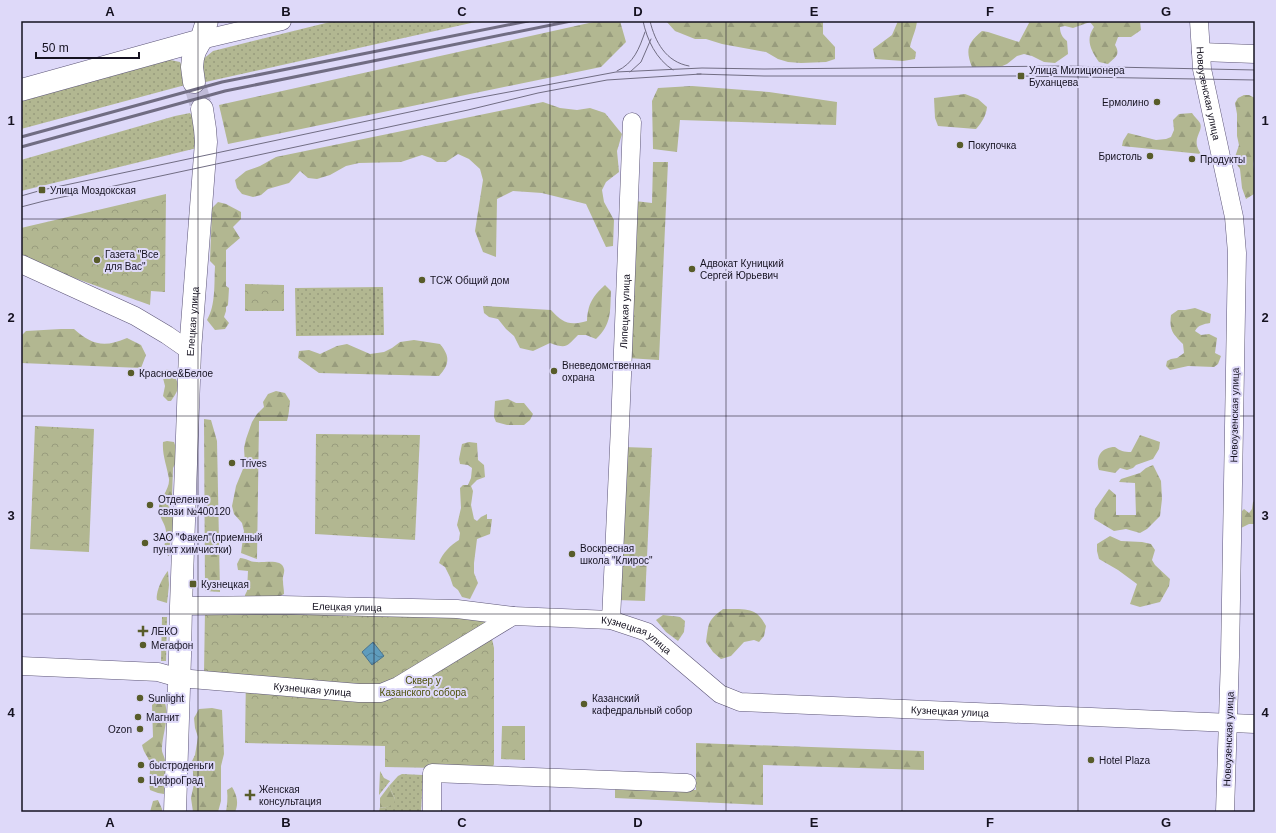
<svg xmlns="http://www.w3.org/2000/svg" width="1276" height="833" font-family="Helvetica,sans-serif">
  <defs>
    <pattern id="grass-dots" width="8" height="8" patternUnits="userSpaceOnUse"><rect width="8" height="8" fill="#b2b791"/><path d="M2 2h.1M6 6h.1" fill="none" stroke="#989c7d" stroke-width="1.8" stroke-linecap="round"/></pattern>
    <pattern id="forest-firs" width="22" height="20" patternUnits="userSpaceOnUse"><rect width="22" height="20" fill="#b2b791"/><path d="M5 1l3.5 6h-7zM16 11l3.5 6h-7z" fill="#989c7d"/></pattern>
    <pattern id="park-crowns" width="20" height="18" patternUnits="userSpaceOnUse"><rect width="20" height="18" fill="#b2b791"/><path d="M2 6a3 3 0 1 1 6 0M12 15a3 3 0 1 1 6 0" fill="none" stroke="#989c7d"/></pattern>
    <pattern id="water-waves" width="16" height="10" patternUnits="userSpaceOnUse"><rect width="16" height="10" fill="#5f9cbd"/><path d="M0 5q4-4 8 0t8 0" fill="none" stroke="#4d7e99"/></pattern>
  </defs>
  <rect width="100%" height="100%" fill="#ded9f9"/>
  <g fill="url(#grass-dots)">
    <polygon points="334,21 480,21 201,83 202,60 213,51"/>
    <polygon points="161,58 180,62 189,84 21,129 21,99"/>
    <polygon points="190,113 196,121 197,148 21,191 21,160 175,116"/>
    <polygon points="383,287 384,335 296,336 295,288"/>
    <polygon points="162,617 167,617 166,661 161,661"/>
    <polygon points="380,771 384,778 390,781 379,795"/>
    <polygon points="402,774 423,775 421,812 379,812 380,807 384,808 390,805 395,799 389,786 398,776"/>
  </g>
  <g fill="url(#forest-firs)">
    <polygon points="598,21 620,21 626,42 601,67 228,144 219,105"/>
    <polygon points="666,21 823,21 823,34 835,47 835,59 826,62 801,63 788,62 778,59 766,52 722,44 706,39 695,39 675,31"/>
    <path d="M898 21H917C916 31 912 37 910 47L916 52 915 59 903 61 875 59 873 49 892 35Z"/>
    <path d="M1028 21H1140L1141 30 1131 37H1118L1115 45C1121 55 1115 57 1108 64L1099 62C1091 50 1085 40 1094 27L1090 22 1073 28 1065 26 1060 27C1060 33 1062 37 1067 41L1068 54 1055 63 1044 62 1032 56 1024 54 1017 56 1007 64 1000 67H972C965 49 968 43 982 31L988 32 1019 42 1029 23Z"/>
    <polygon points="692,86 769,92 837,102 836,125 680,120 677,152 653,149 652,101 658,88"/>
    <path d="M965 94 978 99 987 107C986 116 982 122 976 129L938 126 935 118 934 98Z"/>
    <polygon points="1244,95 1249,95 1255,98 1255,154 1253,164 1255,176 1255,191 1254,194 1246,199 1242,188 1240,169 1234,160 1239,145 1237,136 1237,114 1235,103 1238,98"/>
    <polygon points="543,102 560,108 577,110 590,108 605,113 622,134 617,151 619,172 606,182 602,190 604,202 614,220 613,246 606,247 586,204 542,193 513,191 497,199 496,257 483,252 475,231 483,180 480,169 469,159 458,154 446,162 437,162 431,158 422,155 401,162 359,163 346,166 330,175 317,179 308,178 300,171 289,183 268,189 261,195 253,197 242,194 237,188 235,180 246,171 260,166 276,157"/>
    <path d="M1192 113C1194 116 1198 120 1200 123 1204 132 1190 138 1201 154L1122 146 1123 141 1128 133 1156 140 1166 139 1171 137 1174 130 1173 120 1179 114Z"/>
    <polygon points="653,162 668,162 659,360 627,358 635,201 652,203"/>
    <path d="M218 202 226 204 241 212V219L233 227 240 238 226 250V286L229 288 228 305 226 307V311L224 317 229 323 225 329 215 330 207 320C216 305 214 283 215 266L210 261 212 208Z"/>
    <path d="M605 285 611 291C610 311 612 324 596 339L586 335H578C566 347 567 349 550 343L533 351 520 348 514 336 506 329 498 319 489 317 484 313 483 306 551 310C563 323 569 326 587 321 588 304 592 297 605 285Z"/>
    <path d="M1195 308 1211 314 1210 323C1204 324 1198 325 1195 331L1201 335 1209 334 1217 338 1215 353 1221 356 1218 364 1214 367 1188 366 1170 370 1166 366 1167 361 1171 359 1177 358 1184 353 1183 344C1173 334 1169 330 1171 315L1178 310H1185Z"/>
    <path d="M61 329H74C92 345 104 348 127 338L141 345 146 355 141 368 21 363V336L26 331Z"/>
    <path d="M414 340 440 344C450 356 450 364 439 376L319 373 298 358 299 351 309 350 320 354 337 346 347 344 370 354 384 352 392 348 400 342Z"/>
    <path d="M166 369 170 370C179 383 182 386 171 401H168L163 396 165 386 162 374Z"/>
    <path d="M276 391 285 393 290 401C289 408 289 415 287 421H259L257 559 241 553 244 531 242 523 234 514 232 506 236 486 245 464 244 448 246 439 252 422 257 414 264 407 263 402 268 394Z"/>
    <polygon points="508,399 516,403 524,403 533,414 530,420 524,425 507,425 496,422 494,417 495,401"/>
    <polygon points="204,419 211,420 217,441 220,592 205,591"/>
    <path d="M1140 435 1160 442 1159 449 1153 459 1136 465 1133 468 1127 470 1120 468 1115 473 1099 470C1095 456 1102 447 1115 447 1120 451 1124 452 1131 452Z"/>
    <path d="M167 441 174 442 177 451 176 462 173 468 172 497 169 504 175 527 170 542 169 556 163 552C164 546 167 537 166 531 165 522 158 517 159 507 159 500 170 489 169 479 167 466 162 455 163 442Z"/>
    <path d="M469 442 477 443 478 460 484 465 485 477 477 480 471 486 473 491 471 505 474 519 477 521 481 517 487 514V519H492L490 534 477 539 474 563V573L478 583 470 599 462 597 458 590 453 586 450 577 445 567 439 563C442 553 451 545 459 540L460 533 457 525 461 508 460 488 463 485H468L471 478 472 468 468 465 460 464 459 459 462 444Z"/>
    <polygon points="624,447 652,448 645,601 617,600"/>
    <polygon points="1153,465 1161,481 1162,499 1160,516 1147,529 1140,533 1126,529 1114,531 1094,519 1095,509 1109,489 1116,495 1116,515 1136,515 1135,483 1119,482 1121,479 1140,473 1146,468"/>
    <polygon points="1255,501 1255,524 1249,524 1241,528 1237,516 1244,509 1249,513 1252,509 1253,502"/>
    <polygon points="1110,536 1121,541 1142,542 1151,544 1155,550 1152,560 1155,565 1170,579 1169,586 1160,602 1140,607 1130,604 1137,584 1118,570 1099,559 1097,551 1097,544"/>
    <path d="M240 558C246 558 250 562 256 562 264 563 282 558 284 569 285 573 282 577 283 581 283 586 284 589 284 594L278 597 245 600V595L247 591 248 571 238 570 237 564Z"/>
    <path d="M168 571 169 585 167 603 157 600C155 593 163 576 168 571Z"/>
    <path d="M723 609C730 609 748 608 754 612 760 615 763 621 766 626L764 636 759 642 754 640 744 642 731 656 721 659 713 652 706 642C709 623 707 621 723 609Z"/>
    <polygon points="663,615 680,617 685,621 684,632 678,641 666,632 656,620"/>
    <path d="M163 698C171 714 163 731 162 747 161 752 164 755 165 760 167 771 167 783 164 794L158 793 150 790C148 781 151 770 150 763 148 756 144 754 142 745L153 737 152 705 157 701Z"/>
    <polygon points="212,708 222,710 224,754 221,766 221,801 218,812 193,812 191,798 194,784 192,761 195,755 198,737 195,728 194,718 199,709"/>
    <polygon points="696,743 924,751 924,770 763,765 763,805 615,798 615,787 696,790"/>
    <polygon points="389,786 395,799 394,804 384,808 380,807 380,798"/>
    <path d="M232 787C237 795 239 804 235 812H226C227 805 228 798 227 790Z"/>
    <polygon points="158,800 162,809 162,812 150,812 153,801"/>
  </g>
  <g fill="url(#park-crowns)">
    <polygon points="166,194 165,292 151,291 150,305 35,264 21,256 21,228"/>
    <polygon points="245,284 284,285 284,311 245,311"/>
    <polygon points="35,426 94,429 89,552 30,549"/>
    <polygon points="316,434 420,435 415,540 315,534"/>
    <polygon points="205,610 487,617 494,648 494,764 492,769 385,767 385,746 245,743 246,675 204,674"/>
    <polygon points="502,726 525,726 525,760 501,759"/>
  </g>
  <polygon fill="url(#water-waves)" stroke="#49738e" points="373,642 384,656 372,665 362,652"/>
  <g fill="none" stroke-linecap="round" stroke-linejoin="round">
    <polyline stroke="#c0bbd8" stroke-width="22" stroke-dasharray="22 11" stroke-linecap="butt" points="194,82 202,109"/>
    <g stroke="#5c5577" stroke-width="19">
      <g id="minor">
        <path id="s1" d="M1199 21 1202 69 1234 217 1237 253 1230 657 1225 812"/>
        <polyline points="201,40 282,21"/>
        <polyline points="1201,52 1255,54"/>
        <polyline points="21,264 135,316 167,335 190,351"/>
        <path id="s2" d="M181 606 281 605 457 609 513 616"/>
        <path id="s3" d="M611 620 620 426 632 122"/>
        <path id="s4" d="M21 666 158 672 179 678 359 693H381L398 686 513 616 611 620 647 632 720 694 740 702 1255 724"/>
        <polyline points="432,812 432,773 687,783"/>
      </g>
    </g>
    <g stroke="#5c5577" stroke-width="23">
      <g id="major">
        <polyline points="194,82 192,67 193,58 195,51 201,40 207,21"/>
        <polyline points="21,90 201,40"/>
        <path id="s5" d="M175 812 180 656 181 606 190 351 206 142 205 129 202 109"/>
      </g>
    </g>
    <use href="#minor" stroke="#fff" stroke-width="18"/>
    <use href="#major" stroke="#fff" stroke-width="22"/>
    <g stroke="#716d83" stroke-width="1">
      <path d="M643 21C647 40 656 59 673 70"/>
      <path d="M650 21C655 42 666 62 689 66"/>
      <path d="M617 71C634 63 639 49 645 32"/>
      <polyline points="630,72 641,62 651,39"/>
      <polyline points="697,74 764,76 1021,76 1255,80"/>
      <polyline points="21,196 42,190 466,100 616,72 702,68 764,69 1064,66 1255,70"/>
      <polyline points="21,207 44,201 468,110 538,93 607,80 701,74"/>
    </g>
    <g stroke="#716d83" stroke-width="3">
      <polyline points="21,137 222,82 528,21"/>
      <polyline points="21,147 225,91 571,21"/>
    </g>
  </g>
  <path fill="none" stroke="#151220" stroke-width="1" stroke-opacity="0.55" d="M198 21V812M374 21V812M550 21V812M726 21V812M902 21V812M1078 21V812M21 219H1255M21 416H1255M21 614H1255"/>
  <g fill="#585c2a" stroke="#ded9f9" stroke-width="1.5">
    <rect x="1017" y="72" width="8" height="8" rx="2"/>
    <circle cx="1157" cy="102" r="4"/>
    <circle cx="960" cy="145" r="4"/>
    <circle cx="1150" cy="156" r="4"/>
    <circle cx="1192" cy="159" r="4"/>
    <rect x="38" y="186" width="8" height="8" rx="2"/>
    <circle cx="97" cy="260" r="4"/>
    <circle cx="692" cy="269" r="4"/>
    <circle cx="422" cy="280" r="4"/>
    <circle cx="554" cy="371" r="4"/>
    <circle cx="131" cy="373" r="4"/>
    <circle cx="232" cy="463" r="4"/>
    <circle cx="150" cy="505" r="4"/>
    <circle cx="145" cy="543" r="4"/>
    <circle cx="572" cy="554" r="4"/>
    <rect x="189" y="580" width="8" height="8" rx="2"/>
    <path d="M141 625h4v4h4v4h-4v4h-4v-4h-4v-4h4z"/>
    <circle cx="143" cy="645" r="4"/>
    <circle cx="140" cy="698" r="4"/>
    <circle cx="584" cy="704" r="4"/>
    <circle cx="138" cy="717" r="4"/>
    <circle cx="140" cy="729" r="4"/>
    <circle cx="1091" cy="760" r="4"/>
    <circle cx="141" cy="765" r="4"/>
    <circle cx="141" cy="780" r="4"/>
    <path d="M248 789h4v4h4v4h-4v4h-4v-4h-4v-4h4z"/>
  </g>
  <g text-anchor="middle" stroke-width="4" stroke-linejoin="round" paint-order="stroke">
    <g font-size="10" fill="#151220" stroke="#ded9f9" text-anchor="start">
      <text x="1029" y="74">Улица Милиционера<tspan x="1029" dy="12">Буханцева</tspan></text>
      <text x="1149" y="106" text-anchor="end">Ермолино</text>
      <text x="968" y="149">Покупочка</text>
      <text x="1142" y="160" text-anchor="end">Бристоль</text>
      <text x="1200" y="163">Продукты</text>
      <text x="50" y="194">Улица Моздокская</text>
      <text x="105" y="258">Газета "Все<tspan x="105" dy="12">для Вас"</tspan></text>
      <text x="700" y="267">Адвокат Куницкий<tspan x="700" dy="12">Сергей Юрьевич</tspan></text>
      <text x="430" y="284">ТСЖ Общий дом</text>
      <text x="562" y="369">Вневедомственная<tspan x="562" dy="12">охрана</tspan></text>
      <text x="139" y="377">Красное&amp;Белое</text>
      <text x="240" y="467">Trives</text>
      <text x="158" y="503">Отделение<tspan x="158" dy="12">связи №400120</tspan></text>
      <text x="153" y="541">ЗАО "Факел"(приемный<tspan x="153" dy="12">пункт химчистки)</tspan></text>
      <text x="580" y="552">Воскресная<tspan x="580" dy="12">школа "Клирос"</tspan></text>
      <text x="201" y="588">Кузнецкая</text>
      <text x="151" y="635">ЛЕКО</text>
      <text x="151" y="649">Мегафон</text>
      <text x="148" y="702">Sunlight</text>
      <text x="592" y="702">Казанский<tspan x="592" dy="12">кафедральный собор</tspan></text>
      <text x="146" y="721">Магнит</text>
      <text x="132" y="733" text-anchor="end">Ozon</text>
      <text x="1099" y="764">Hotel Plaza</text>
      <text x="149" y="769">быстроденьги</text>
      <text x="149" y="784">ЦифроГрад</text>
      <text x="259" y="793">Женская<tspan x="259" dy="12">консультация</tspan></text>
    </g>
    <g font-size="10" fill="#151220" stroke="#ded9f9">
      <text dy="4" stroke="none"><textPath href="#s1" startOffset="73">Новоузенская улица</textPath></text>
      <text dy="4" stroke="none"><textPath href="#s3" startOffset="309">Липецкая улица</textPath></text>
      <text dy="4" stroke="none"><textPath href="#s5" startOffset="491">Елецкая улица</textPath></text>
      <text transform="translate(1234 415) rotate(-89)" y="4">Новоузенская улица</text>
      <text dy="4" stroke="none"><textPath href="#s2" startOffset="166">Елецкая улица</textPath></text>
      <text dy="4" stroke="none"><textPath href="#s4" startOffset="642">Кузнецкая улица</textPath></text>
      <text dy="4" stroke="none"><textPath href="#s4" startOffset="293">Кузнецкая улица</textPath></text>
      <text dy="4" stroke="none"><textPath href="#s4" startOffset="978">Кузнецкая улица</textPath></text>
      <text transform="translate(1228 739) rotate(-88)" y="4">Новоузенская улица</text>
    </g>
    <g font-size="10" fill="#4d510a" stroke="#ded9f9">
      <text x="423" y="684">Сквер у<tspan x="423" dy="12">Казанского собора</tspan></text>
    </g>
  </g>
  <rect width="1276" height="833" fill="none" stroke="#ded9f9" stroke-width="44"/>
  <path d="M36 52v6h103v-6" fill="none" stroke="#151220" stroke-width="2"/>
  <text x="42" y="52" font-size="12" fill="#151220" stroke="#ded9f9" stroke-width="3" paint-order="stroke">50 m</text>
  <rect x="22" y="22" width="1232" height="789" fill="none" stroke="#151220" stroke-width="1.5"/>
  <g font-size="13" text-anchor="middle" font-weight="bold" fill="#151220">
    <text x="110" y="16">A</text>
    <text x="286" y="16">B</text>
    <text x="462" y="16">C</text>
    <text x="638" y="16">D</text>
    <text x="814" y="16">E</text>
    <text x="990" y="16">F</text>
    <text x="1166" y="16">G</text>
    <text x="11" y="125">1</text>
    <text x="1265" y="125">1</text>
    <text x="11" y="322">2</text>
    <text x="1265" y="322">2</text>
    <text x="11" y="520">3</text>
    <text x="1265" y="520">3</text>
    <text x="11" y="717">4</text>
    <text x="1265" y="717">4</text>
    <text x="110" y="827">A</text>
    <text x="286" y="827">B</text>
    <text x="462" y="827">C</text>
    <text x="638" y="827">D</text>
    <text x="814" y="827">E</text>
    <text x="990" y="827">F</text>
    <text x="1166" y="827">G</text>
  </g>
</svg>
